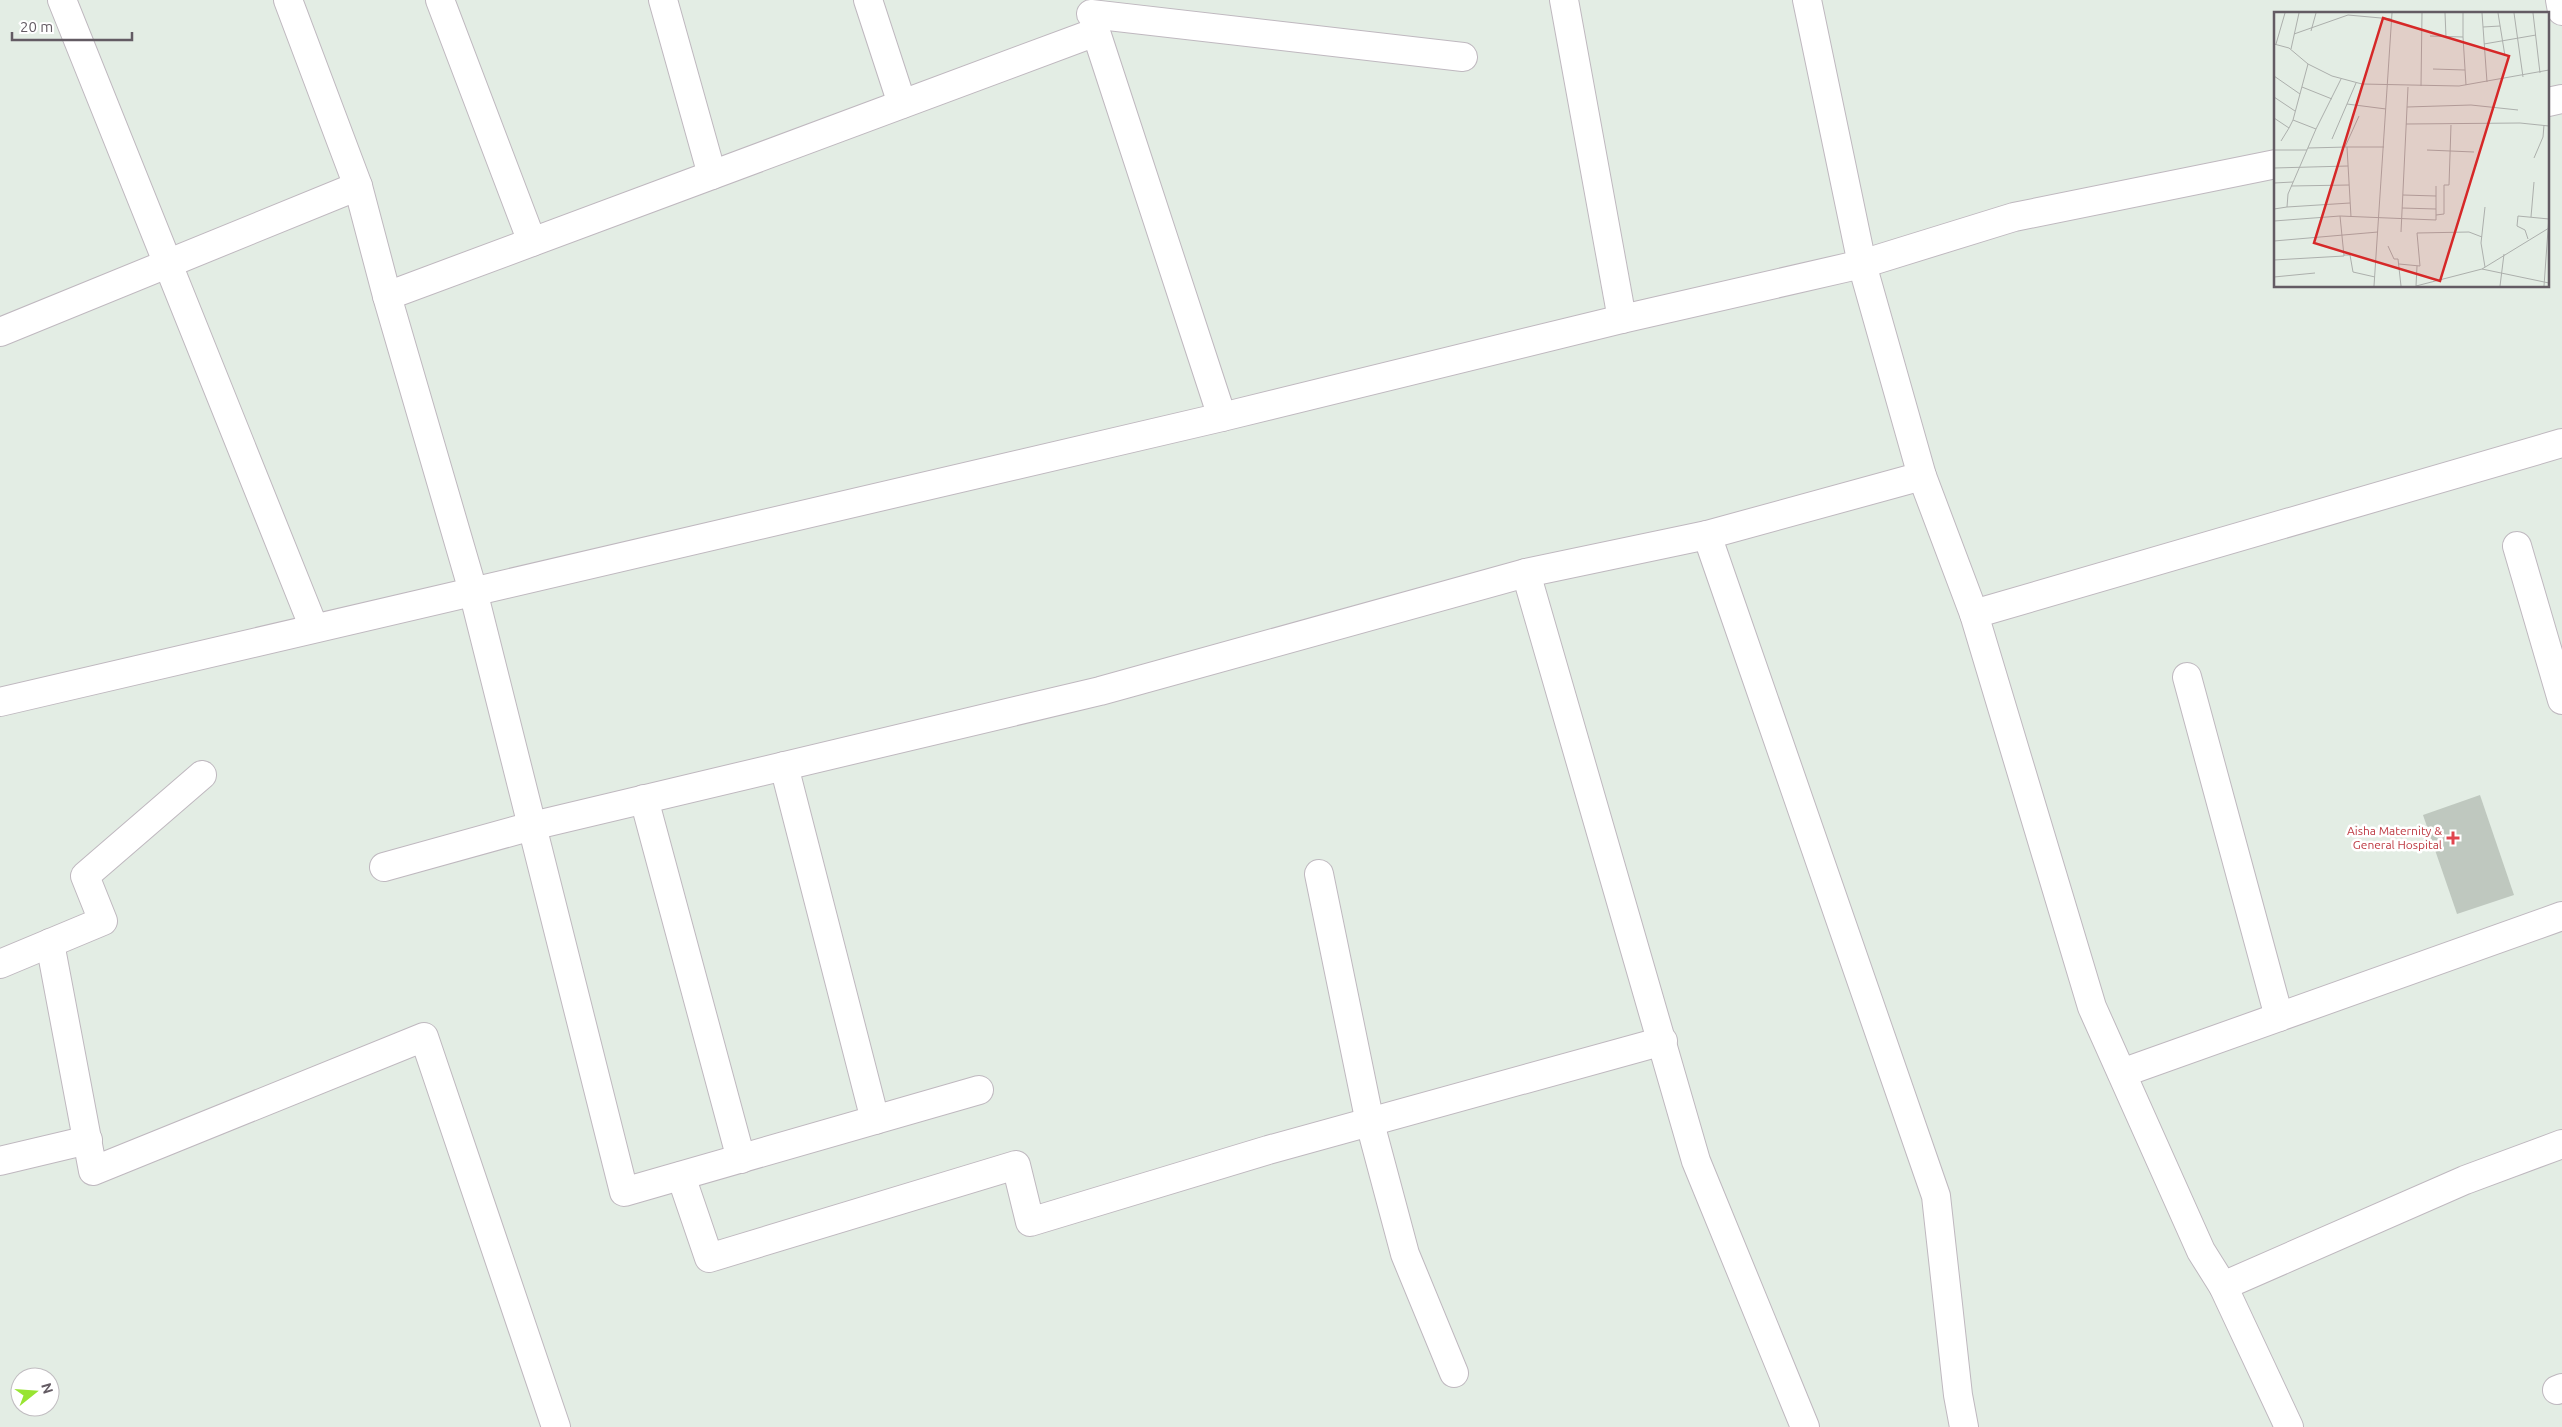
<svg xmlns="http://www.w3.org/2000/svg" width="2562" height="1427" font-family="Ubuntu,sans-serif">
  <rect width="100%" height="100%" fill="#e3ede4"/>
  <polygon fill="#bfc8bf" points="2480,795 2514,895 2457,914 2423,815"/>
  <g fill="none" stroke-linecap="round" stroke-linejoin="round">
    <g stroke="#bfb8bf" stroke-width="30">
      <g id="minor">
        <polyline points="62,0 314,628"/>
        <polyline points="288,0 358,186 387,296 473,591 624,1192 979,1090"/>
        <polyline points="440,0 532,242"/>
        <polyline points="663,0 712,175"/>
        <polyline points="868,0 902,104"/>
        <polyline points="1564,0 1622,319"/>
        <polyline points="2560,0 2562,11"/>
        <polyline points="1091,14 1463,57"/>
        <polyline points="2548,102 2562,99"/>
        <polyline points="1862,264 2014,217 2276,164"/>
        <polyline points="387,296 1096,32 1222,417"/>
        <polyline points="0,332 358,186"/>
        <polyline points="1707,535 1936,1196 1958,1395 1964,1427"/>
        <polyline points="2517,546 2562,700"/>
        <polyline points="1526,573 1696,1161 1805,1427"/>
        <polyline points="2187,677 2279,1017"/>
        <polyline points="784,766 875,1120"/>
        <polyline points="644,799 741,1159"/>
        <polyline points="384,867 532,826 1100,691 1526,573 1707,535 1922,476"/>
        <polyline points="1319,874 1370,1123 1405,1254 1454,1373"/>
        <polyline points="50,943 93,1171 424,1037 556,1427"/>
        <polyline points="0,964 103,921 85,876 202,775"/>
        <polyline points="2122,1073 2562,916"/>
        <polyline points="0,1161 88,1140"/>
        <polyline points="681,1176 709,1258 1016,1165 1030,1222 1268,1150 1663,1041"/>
        <polyline points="2223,1286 2465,1180 2562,1144"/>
        <polyline points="2557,1390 2562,1388"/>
      </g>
    </g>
    <g stroke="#bfb8bf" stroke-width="30">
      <g id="tertiary">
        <polyline points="1807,0 1862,264 1922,476 1974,614 2092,1007 2201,1251 2223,1286 2289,1427"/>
        <polyline points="1974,614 2562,443"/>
        <polyline points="0,702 1222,417 1622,319 1862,264"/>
      </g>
    </g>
    <use href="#minor" stroke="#fff" stroke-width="28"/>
    <use href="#tertiary" stroke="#fff" stroke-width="28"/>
  </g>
  <path fill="#e0444e" stroke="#fff" stroke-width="2" d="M2450.5 830.5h5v5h5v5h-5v5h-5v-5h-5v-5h5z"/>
  <g text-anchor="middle" stroke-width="5" stroke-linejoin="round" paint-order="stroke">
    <g font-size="12" fill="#be3a42" stroke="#fff" text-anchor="end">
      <text x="2442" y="835">Aisha Maternity &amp;<tspan x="2442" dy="14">General Hospital</tspan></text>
    </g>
  </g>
  <g transform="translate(2274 12)">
    <rect width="275" height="275" fill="#e3ede4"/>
    <path fill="none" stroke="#acafac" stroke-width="1" d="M171 1 172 25M189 1V25M208 1 213 70M224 1 231 44M240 1 249 65M259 1 266 61M209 15 226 14M37 19 42 1M20 22 74 3 118 7M156 24 189 25 192 73M0 32 15 36 34 52 58 64 88 72 185 74 275 58M2 32 11 1M210 32 262 23M17 37 25 1M159 57 191 58M0 64 26 82M147 74 148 1M28 75 58 87M0 85 21 99M73 92 112 97M133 95 197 93 244 98M0 106 15 116 19 108M132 112 246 111 275 114M42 117 67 67M58 127 82 71M7 129 15 116M71 135 85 104M34 136 73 135M0 138H33M153 138 200 140M260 146 269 125 270 113M0 156 74 154M0 171 19 170M17 174 75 173M129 183 162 184M13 195 76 191M211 195 207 231 211 255M128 196 162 197M0 197 13 195 14 182 42 117 19 108 34 52M162 203 170 202V173H175L177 113M77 205 73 135H110M257 205 260 170M0 209 66 204 162 208V174M127 220 134 75M254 227 251 218 243 214 244 204 275 207M0 229 104 220M114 234 120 247H124L127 274M70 243H76L79 260 101 265M0 248 70 244 66 204M125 252 146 254 143 221 195 220 208 225M143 254 142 274 208 257 275 271M208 257 275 216M0 265 41 261M100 274 118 1M226 274 230 242M270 274 275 204"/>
    <path fill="#d62828" fill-opacity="0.15" stroke="#d62828" stroke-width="2.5" d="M109 6 235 44 166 269 40 231Z"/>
    <rect width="275" height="275" fill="none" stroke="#635b63" stroke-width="2.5"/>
  </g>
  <g transform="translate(35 1392) rotate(73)"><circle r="24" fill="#ffffff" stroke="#c1bdc1"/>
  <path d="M0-4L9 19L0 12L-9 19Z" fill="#98e432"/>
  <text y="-8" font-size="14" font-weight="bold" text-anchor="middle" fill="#635b63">N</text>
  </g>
  <path d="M12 32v8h120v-8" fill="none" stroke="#635b63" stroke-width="2.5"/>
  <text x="20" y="32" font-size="15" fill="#635b63" stroke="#ffffff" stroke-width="4" paint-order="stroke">20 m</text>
</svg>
